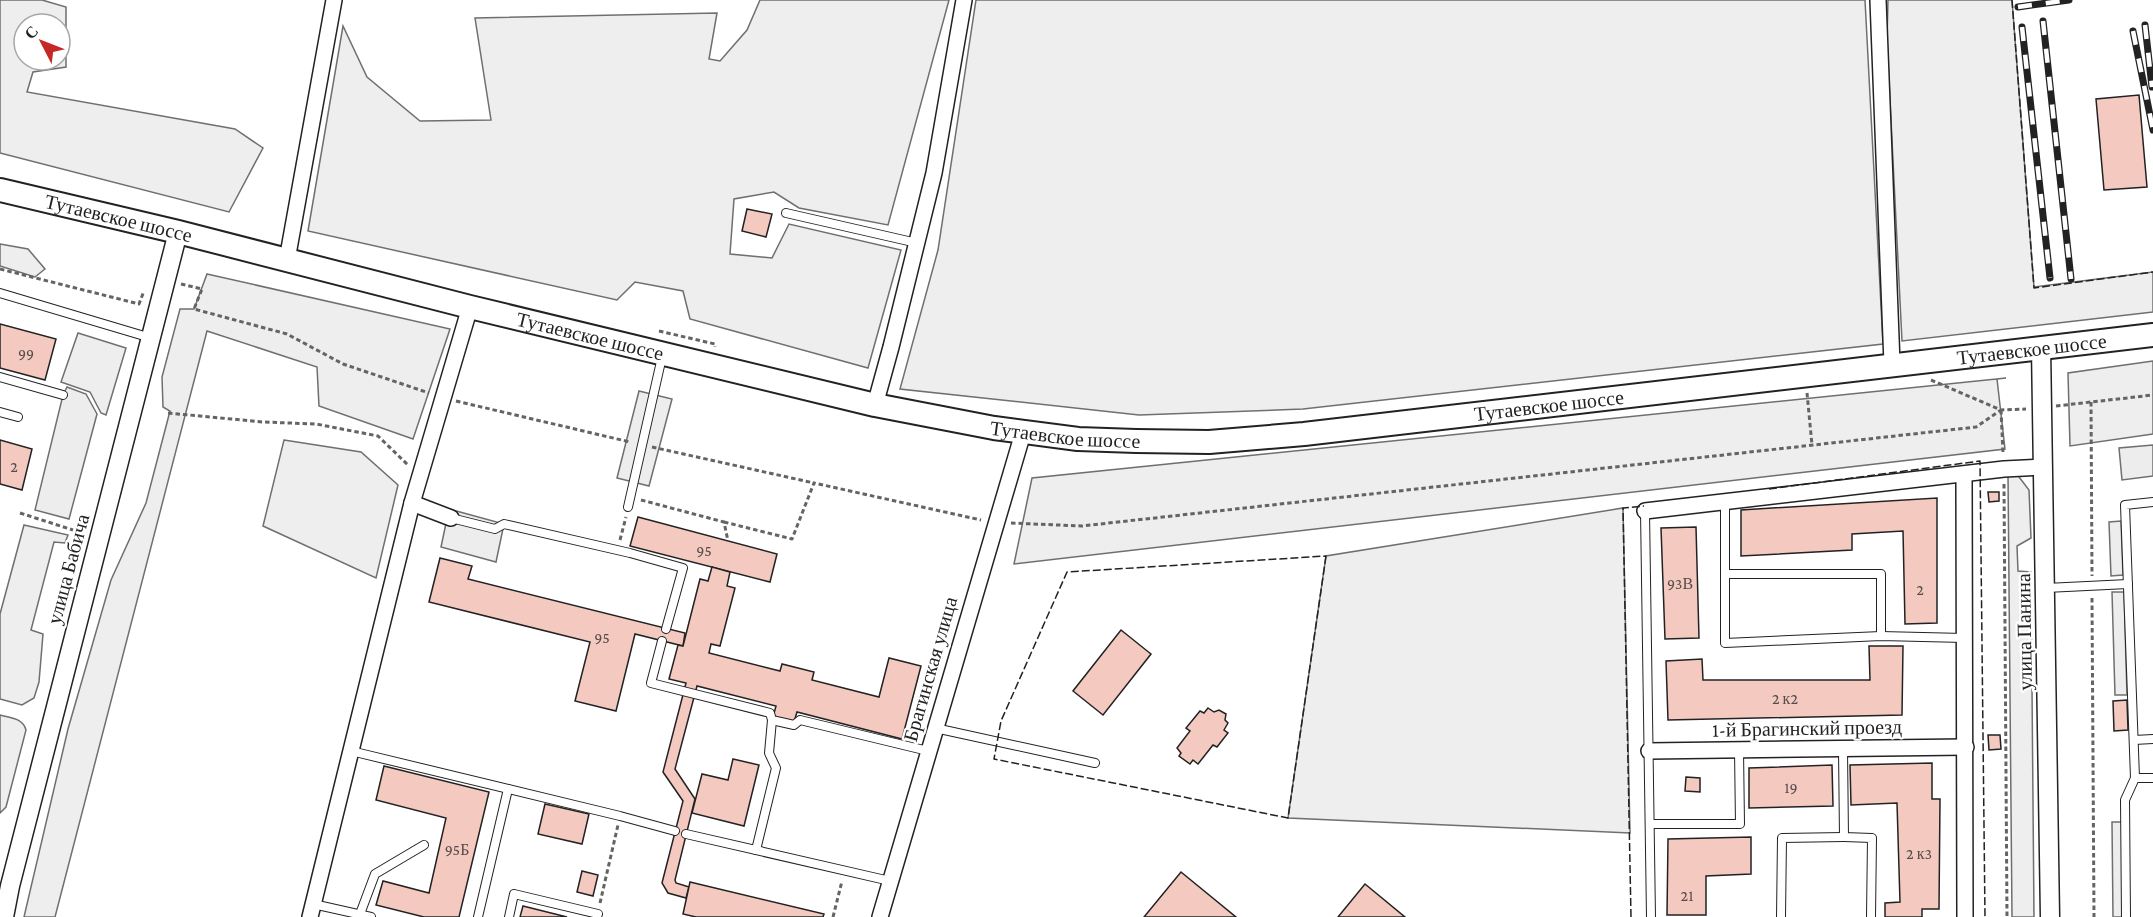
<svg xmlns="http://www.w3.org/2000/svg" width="2153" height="917" font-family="'Crimson Pro',serif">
  <rect width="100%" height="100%" fill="#fff"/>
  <g fill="#eee" stroke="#6f6f6f" stroke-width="1.5" fill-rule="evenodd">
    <path d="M0 0H42L66 7V67L33 72 27 92 235 129 263 148 229 212 0 153ZM24 24H60V60H24Z"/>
    <polygon points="760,0 949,0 888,225 799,208 774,192 734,199 730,254 772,258 789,224 901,250 868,368 690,319 683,291 635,282 617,300 308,231 343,26 367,77 420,121 491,120 475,18 717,13 709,59 720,61 747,30"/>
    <polygon points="976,0 1865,0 1883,344 1303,409 1139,415 900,389 938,250"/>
    <polygon points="1888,0 2012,0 2034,287 2153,272 2153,312 1902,341 1887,40"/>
    <polygon points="0,244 28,249 45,269 35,277 0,266"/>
    <polygon points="207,274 450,329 413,439 319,406 317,367 207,331 55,917 24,917 68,729 111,580 146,503 170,411 163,407 162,377 180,309 194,309"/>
    <polygon points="78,333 126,348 106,415 101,413 90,392 61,382"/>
    <polygon points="2153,361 2153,434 2070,446 2068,373"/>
    <polygon points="2006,378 1997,379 2005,449 1014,564 1032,478"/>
    <polygon points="284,440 361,452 398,485 376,578 263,526"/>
    <polygon points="2016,473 2029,490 2031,538 2017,546 2018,571 2031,572 2034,917 2012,917 2008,474"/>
    <polygon points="1623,508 1630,833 1288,818 1326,556"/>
    <polygon points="24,525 68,535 65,543 54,542 31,630 43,634 39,682 34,698 22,705 0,699 0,614"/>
    <path d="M0 715C11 718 23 718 26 730L6 807 0 813Z"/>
  </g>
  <g fill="#ededed" stroke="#6f6f6f" stroke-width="1.5">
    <polygon points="67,387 86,394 97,414 69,519 35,510 63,395"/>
    <polygon points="639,391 672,399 649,486 617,478"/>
    <polygon points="2153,445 2153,476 2122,480 2119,448"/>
    <polygon points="449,509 504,524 496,562 441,547"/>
    <polygon points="2121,521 2123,575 2111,576 2109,522"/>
    <polygon points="2112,592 2124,592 2127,695 2115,695"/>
    <polygon points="2112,822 2123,822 2124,917 2113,917"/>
  </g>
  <g fill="#f3c9c0" stroke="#222" stroke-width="1.5">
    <polygon points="2139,95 2147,187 2104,190 2096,99"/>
    <polygon points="747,209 772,214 766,237 742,231"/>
    <polygon points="0,324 56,339 45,380 0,368"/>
    <polygon points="0,440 32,449 22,490 0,484"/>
    <polygon points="1988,492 1999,492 1999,501 1989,502"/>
    <polygon points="1937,498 1937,623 1905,624 1903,531 1852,534 1852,550 1741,556 1741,510"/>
    <polygon points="638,517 777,554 770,582 630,546"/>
    <polygon points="1696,527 1699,638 1665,639 1661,528"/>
    <polygon points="440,558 472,566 468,579 685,633 683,646 635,634 616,711 575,701 590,642 429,602"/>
    <polygon points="712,567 730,572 727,586 735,588 720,646 711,644 709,653 780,671 782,664 814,672 812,680 879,697 889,658 921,666 902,739 797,712 794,722 773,717 776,706 697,686 675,769 695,799 675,880 676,883 689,887 686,898 668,893 662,883 683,801 663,772 686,683 669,679 678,645 683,646 700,579 708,581"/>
    <polygon points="1121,630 1151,654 1103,715 1073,691"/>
    <polygon points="1869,646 1903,646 1902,715 1668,720 1666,661 1702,659 1703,680 1870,680"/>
    <polygon points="2127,700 2128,730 2114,731 2113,701"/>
    <polygon points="1208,708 1214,712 1219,710 1226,714 1225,720 1228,723 1224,730 1228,733 1217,747 1213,745 1198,764 1193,760 1190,764 1179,756 1181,753 1177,748 1190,731 1186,728 1200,711 1204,713"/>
    <polygon points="1988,735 2000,735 2001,749 1989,750"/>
    <polygon points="733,759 759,765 744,826 692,813 702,774 728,780"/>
    <polygon points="1932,763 1932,799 1940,799 1939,909 1922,909 1922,917 1885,917 1885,903 1900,902 1897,803 1851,805 1850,765"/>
    <polygon points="1832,765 1833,806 1749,808 1749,768"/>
    <polygon points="384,766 489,792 459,917 424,917 376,905 383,881 429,893 446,818 376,800"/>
    <polygon points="1686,777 1700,778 1700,792 1685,791"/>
    <polygon points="545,804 589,814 582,844 538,834"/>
    <polygon points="1751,837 1751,874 1706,876 1706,915 1667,915 1668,839"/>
    <polygon points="582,871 598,875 593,896 577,892"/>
    <polygon points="1181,872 1236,917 1144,917"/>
    <polygon points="690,882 824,914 823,917 696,917 683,914"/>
    <polygon points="1365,884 1405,917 1338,917"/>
    <polygon points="523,906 567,917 520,917"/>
  </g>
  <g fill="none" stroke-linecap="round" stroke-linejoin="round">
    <g stroke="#222" stroke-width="10">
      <g id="service">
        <polyline points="786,213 917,243"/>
        <polyline points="0,293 151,338"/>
        <polyline points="0,377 63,395"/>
        <polyline points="0,412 18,417"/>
        <polyline points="1725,502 1725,643 1881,636 1964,638"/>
        <polyline points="628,507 662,357"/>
        <polyline points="1645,511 1651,917"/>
        <polyline points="451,518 495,529 504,524 630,553 683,568 666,629"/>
        <polyline points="1725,574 1881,574 1881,636"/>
        <polyline points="2046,588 2128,584"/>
        <polyline points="662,641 651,683 770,713 772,720 794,725 800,720 928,751"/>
        <polyline points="935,728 1095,763"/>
        <polyline points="2134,740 2153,739"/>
        <polyline points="1843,749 1844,837 1872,838 1871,917"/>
        <polyline points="351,751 620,816 675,831"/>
        <polyline points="2135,778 2153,778"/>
        <polyline points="1650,824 1740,824 1739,750"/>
        <polyline points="686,834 890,881"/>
        <polyline points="756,850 776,768 769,753 772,720"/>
        <polyline points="313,904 371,917"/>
        <polyline points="360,914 375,874 424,845"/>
        <polyline points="478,917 508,789"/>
        <polyline points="509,917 514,894 598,914"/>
        <polyline points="1781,917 1782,838 1844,837"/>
        <polyline points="2126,917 2125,800 2135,778 2125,505 2153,502"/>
      </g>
    </g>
    <g stroke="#222" stroke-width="18">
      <g id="minor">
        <polyline points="1878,0 1892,364"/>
        <polyline points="287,260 334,0"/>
        <polyline points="875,405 891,347 934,173 964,0"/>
        <polyline points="1964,475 1965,917"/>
        <polyline points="412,503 451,518"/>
        <polyline points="1645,511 2004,469 2044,467"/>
        <polyline points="1649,751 1966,747"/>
        <polyline points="310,917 412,503 470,307"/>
        <polyline points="880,917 1023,433"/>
      </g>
    </g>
    <g stroke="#222" stroke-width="21">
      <g id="tertiary">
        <polyline points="2041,347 2050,917"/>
        <polyline points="4,917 10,886 178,232"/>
      </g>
    </g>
    <g stroke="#222" stroke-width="26">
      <g id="primary">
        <path id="s1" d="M0 190 178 232 470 307 875 405 994 428 1078 439 1136 441 1209 442 1304 434 2153 335"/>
      </g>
    </g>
    <g stroke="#646464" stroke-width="3" stroke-dasharray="4.5 3" stroke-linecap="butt">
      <polyline points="0,269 139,304 144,291"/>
      <polyline points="181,284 202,289 194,309 287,334 343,364 429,393"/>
      <polyline points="659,331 715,344 715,347"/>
      <polyline points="1931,380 2001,410 2026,409"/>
      <polyline points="1807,393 1812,445"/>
      <polyline points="456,401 630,442"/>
      <polyline points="2091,402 2092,576"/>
      <polyline points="2056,406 2153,395"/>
      <polyline points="2001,410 2003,453"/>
      <polyline points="168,413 263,422 316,424 378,436 408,465"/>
      <polyline points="652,447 814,483"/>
      <polyline points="2004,484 2007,917"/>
      <polyline points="641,500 724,522 728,541"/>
      <polyline points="20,513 73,530"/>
      <polyline points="724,522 792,539 814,483 981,520"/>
      <polyline points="1011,523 1082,526 1976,427 2001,410"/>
      <polyline points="620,540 626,517"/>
      <polyline points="2092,598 2094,917"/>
      <polyline points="600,903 618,825"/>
      <polyline points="833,917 842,881"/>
    </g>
    <use href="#service" stroke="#fff" stroke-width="8"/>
    <use href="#minor" stroke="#fff" stroke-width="15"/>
    <use href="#tertiary" stroke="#fff" stroke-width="18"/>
    <use href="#primary" stroke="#fff" stroke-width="22"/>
    <g stroke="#222" stroke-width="7">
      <g id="rail">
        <polyline points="2018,7 2069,0"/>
        <polyline points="2043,21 2071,279"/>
        <polyline points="2145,25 2152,87"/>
        <polyline points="2022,27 2050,278"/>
        <polyline points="2133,31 2153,130"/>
      </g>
    </g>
    <use href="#rail" stroke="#fff" stroke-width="4.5" stroke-dasharray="14" stroke-linecap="butt"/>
    <g stroke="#222" stroke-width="1.5" stroke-dasharray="8 3" stroke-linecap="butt">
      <polyline points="2012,0 2034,288 2153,272"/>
      <polyline points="1769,489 1980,461 1985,917"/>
      <polygon points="1326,556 1288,818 994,759 1001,721 1067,572"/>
      <polyline points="1631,917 1623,508 1644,506"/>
    </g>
  </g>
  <g text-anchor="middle" stroke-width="4.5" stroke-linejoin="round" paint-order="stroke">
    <g font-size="16" fill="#564c4a">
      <text x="26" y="359">99</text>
      <text x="14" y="472">2</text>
      <text x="704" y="556">95</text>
      <text x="1680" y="589">93В</text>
      <text x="1920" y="595">2</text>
      <text x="602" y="643">95</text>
      <text x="1785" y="704">2 к2</text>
      <text x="1791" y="793">19</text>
      <text x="457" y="855">95Б</text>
      <text x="1919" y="859">2 к3</text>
      <text x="1687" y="901">21</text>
    </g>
    <g font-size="20" fill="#222" stroke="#fff">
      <text dy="7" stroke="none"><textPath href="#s1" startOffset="122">Тутаевское шоссе</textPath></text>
      <text dy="7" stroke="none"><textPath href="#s1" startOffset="608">Тутаевское шоссе</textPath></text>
      <text dy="7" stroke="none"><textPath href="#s1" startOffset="2066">Тутаевское шоссе</textPath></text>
      <text dy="7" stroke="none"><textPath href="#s1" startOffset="1580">Тутаевское шоссе</textPath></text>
      <text dy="7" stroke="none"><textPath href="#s1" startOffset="1094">Тутаевское шоссе</textPath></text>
      <text transform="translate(68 569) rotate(-75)" y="7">улица Бабича</text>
      <text transform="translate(2024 632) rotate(-91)" y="7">улица Панина</text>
      <text transform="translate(930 669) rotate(-74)" y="7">Брагинская улица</text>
      <text transform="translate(1807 728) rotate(-1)" y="7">1-й Брагинский проезд</text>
    </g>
  </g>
  <g transform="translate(42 42) rotate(312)"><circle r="28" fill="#ffffff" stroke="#a7a7a7" stroke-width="1.5"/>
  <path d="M0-4.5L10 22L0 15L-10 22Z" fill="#c62828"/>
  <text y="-9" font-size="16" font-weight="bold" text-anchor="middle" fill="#222222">С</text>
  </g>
</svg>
